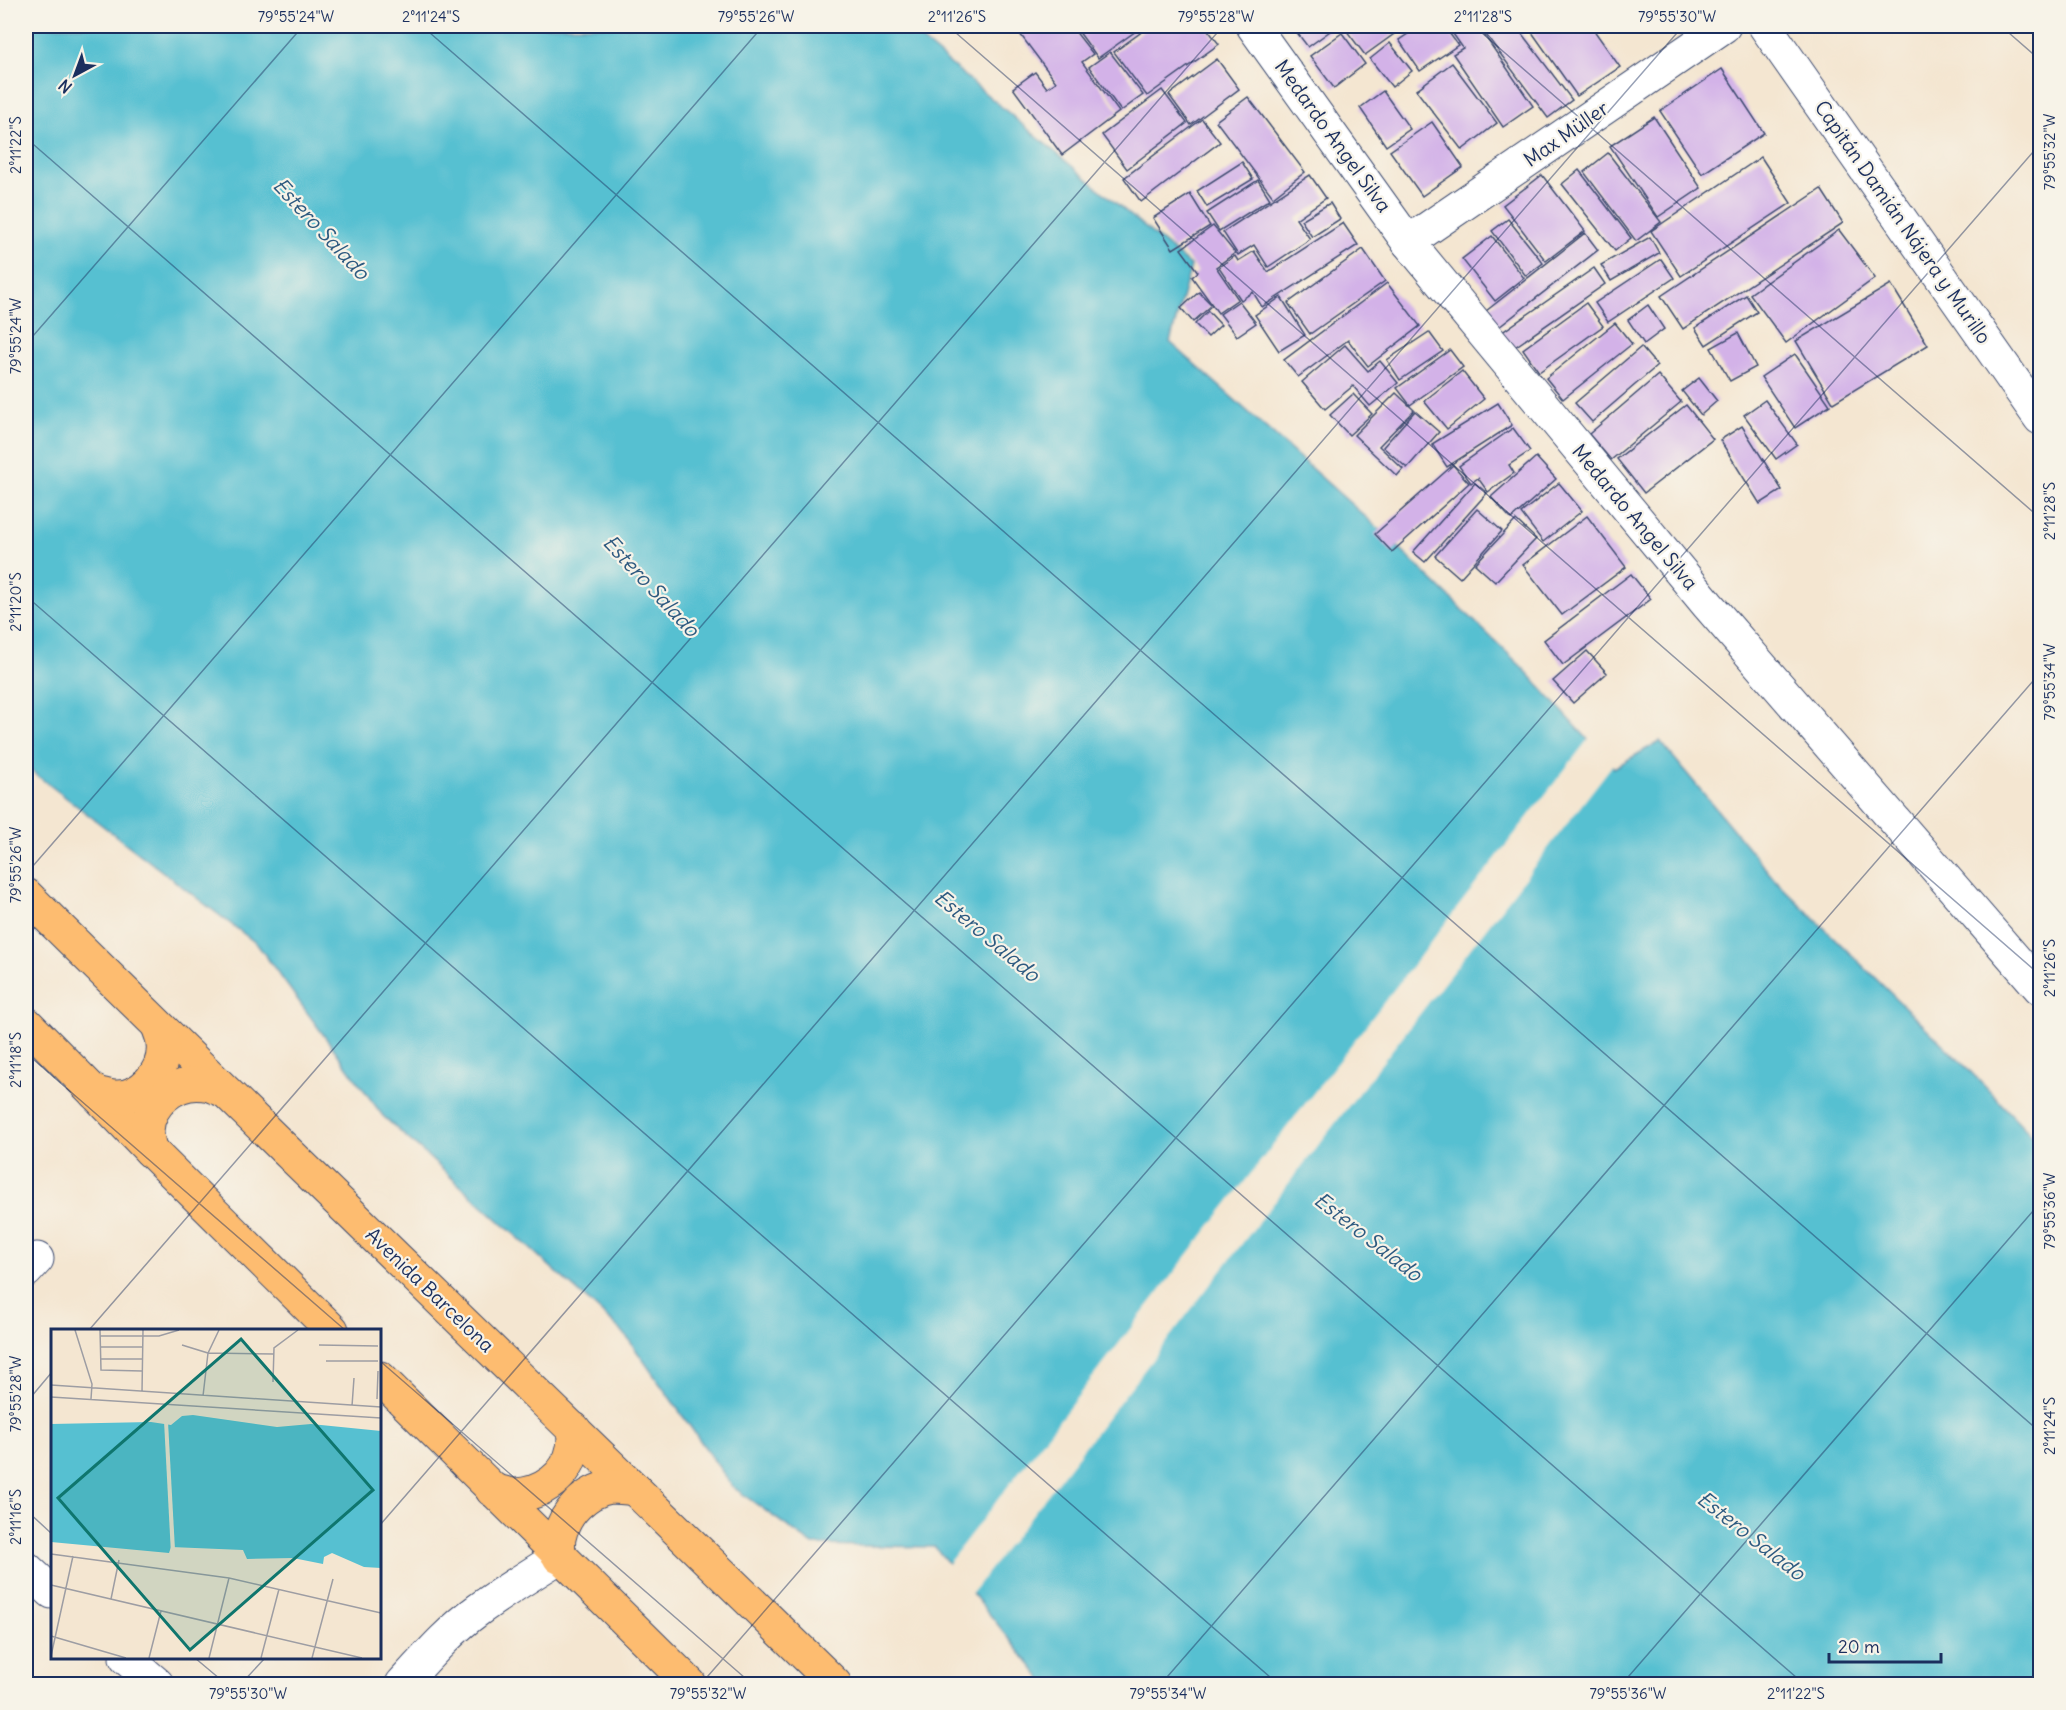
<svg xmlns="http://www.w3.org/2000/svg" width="2066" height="1710" font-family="Delius,sans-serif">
  <rect width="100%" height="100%" fill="#f7f3e8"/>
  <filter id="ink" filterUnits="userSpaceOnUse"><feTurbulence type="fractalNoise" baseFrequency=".0167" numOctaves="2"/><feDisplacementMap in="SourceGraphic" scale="12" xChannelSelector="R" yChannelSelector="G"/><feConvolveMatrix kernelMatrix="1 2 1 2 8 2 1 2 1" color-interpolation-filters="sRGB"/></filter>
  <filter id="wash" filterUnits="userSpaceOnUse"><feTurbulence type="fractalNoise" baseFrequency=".008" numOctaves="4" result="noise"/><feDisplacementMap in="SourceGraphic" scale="24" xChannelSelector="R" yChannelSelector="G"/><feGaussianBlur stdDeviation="1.35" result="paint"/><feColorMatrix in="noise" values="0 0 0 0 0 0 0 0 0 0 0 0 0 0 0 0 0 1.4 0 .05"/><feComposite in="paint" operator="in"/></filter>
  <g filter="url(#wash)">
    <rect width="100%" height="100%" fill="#f4e6d1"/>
    <polygon fill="#56c0d1" stroke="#387898" stroke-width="1.5" points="26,26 905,26 1191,266 1170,342 1378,528 1523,668 1614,768 1660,741 1775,880 1968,1069 2040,1144 2040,1684 1046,1684 935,1547 813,1545 733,1487 624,1333 383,1116 257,944 26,767"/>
    <polygon fill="#f4e6d1" points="1590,737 1614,763 970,1595 946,1566"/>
    <g id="blocks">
      <g fill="#d3b2e8">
        <polygon points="1014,26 1071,26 1093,54 1082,62 1119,112 1062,155 1013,88 1035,72 1047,88 1056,82"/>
        <polygon points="1080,26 1143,26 1098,58 1076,28"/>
        <polygon points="1150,26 1205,26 1219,44 1147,96 1114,52"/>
        <polygon points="1301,26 1337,26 1308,47 1295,30"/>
        <polygon points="1351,26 1399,26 1401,29 1365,55 1346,30"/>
        <polygon points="1420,26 1444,26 1458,45 1420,71 1399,40"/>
        <polygon points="1458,26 1478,26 1533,106 1503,127 1453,54 1463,48 1451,31"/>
        <polygon points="1492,26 1516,26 1572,100 1548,118 1484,32"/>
        <polygon points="1533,26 1591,26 1620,67 1577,96 1529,28"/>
        <polygon points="1342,33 1365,64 1334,88 1310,56"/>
        <polygon points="1390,43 1412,71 1392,87 1370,59"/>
        <polygon points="1110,52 1143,95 1121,111 1089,67"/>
        <polygon points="1217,59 1239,89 1191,125 1169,95"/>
        <polygon points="1452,63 1497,123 1462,150 1416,90"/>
        <polygon points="1722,69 1764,133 1702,174 1660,111"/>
        <polygon points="1162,90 1187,123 1127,169 1102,135"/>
        <polygon points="1383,91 1410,129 1386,146 1360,108"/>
        <polygon points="1248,97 1305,172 1273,197 1216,121"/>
        <polygon points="1654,117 1701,188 1658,217 1610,146"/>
        <polygon points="1202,119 1220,142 1141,202 1124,178"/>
        <polygon points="1432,122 1463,167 1422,196 1390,151"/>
        <polygon points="1608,153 1661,222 1636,241 1584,172"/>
        <polygon points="1761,157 1791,203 1681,276 1651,231"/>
        <polygon points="1242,162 1253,179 1207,207 1197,191"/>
        <polygon points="1579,170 1631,238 1615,251 1562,184"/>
        <polygon points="1310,175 1326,198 1296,219 1310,239 1268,267 1254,245 1238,255 1223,232"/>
        <polygon points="1542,175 1585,231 1546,261 1503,205"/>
        <polygon points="1258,180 1270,199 1219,231 1207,213"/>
        <polygon points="1821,189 1843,223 1683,329 1661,296"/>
        <polygon points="1190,194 1210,226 1173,249 1153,218"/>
        <polygon points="1330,203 1340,219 1312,237 1301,220"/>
        <polygon points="1508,219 1543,263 1526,276 1492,231"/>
        <polygon points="1343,223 1358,245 1262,307 1253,292 1241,300 1219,267 1235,256 1238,261 1254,251 1268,272"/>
        <polygon points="1213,226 1235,253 1216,267 1238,299 1218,313 1192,277 1198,272 1181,249"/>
        <polygon points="1839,230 1875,278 1786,343 1750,294"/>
        <polygon points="1585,233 1598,250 1499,327 1486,311"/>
        <polygon points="1492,236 1524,278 1495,301 1462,259"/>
        <polygon points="1650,237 1659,253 1611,281 1601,265"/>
        <polygon points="1363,249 1385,281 1310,334 1288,303"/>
        <polygon points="1661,259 1674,278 1608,322 1595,303"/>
        <polygon points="1594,268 1605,284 1512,349 1501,333"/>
        <polygon points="1387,283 1420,326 1368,366 1348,340 1298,377 1284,360"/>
        <polygon points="1891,284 1928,345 1833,403 1796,341"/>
        <polygon points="1199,292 1212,305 1193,322 1181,308"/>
        <polygon points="1746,295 1757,312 1706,345 1695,328"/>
        <polygon points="1281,297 1305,335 1279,351 1255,315"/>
        <polygon points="1239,301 1256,323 1237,336 1220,314"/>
        <polygon points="1586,303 1603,326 1539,372 1523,349"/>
        <polygon points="1648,305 1664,329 1644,344 1628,320"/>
        <polygon points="1208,311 1221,325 1208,337 1195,324"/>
        <polygon points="1615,323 1632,344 1563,399 1546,378"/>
        <polygon points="1429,332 1443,351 1400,380 1387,360"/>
        <polygon points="1738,333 1756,367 1730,381 1711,348"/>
        <polygon points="1345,345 1368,371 1380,361 1398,383 1370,406 1353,386 1325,409 1302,382"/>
        <polygon points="1641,347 1657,366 1592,422 1575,403"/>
        <polygon points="1450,350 1463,367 1410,405 1397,388"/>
        <polygon points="1795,354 1830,405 1795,428 1761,377"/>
        <polygon points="1462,371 1484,399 1447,429 1424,401"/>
        <polygon points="1658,375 1681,402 1611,460 1589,434"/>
        <polygon points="1699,378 1717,401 1701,415 1682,391"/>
        <polygon points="1396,393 1414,410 1379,446 1403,469 1397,476 1354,435"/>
        <polygon points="1353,394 1372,414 1349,435 1330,415"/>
        <polygon points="1765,400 1797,444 1776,459 1744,415"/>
        <polygon points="1498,403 1512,425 1447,467 1432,444"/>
        <polygon points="1686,405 1713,439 1644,493 1617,459"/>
        <polygon points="1415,411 1439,432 1407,468 1383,447"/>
        <polygon points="1742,426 1782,490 1760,504 1720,440"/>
        <polygon points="1513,428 1530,451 1509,465 1514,473 1488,492 1478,478 1471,483 1459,466"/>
        <polygon points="1536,457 1556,479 1511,519 1491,497"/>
        <polygon points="1453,465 1469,483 1392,552 1375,534"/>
        <polygon points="1475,483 1487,493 1425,562 1413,552"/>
        <polygon points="1559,483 1582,511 1543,542 1521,513"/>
        <polygon points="1477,509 1502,531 1460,578 1435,556"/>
        <polygon points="1587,516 1626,567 1562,615 1523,565"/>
        <polygon points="1516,520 1536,539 1495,582 1475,564"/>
        <polygon points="1631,574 1651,599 1563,665 1544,640"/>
        <polygon points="1587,651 1607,673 1573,703 1553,681"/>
      </g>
    </g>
  </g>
  <g filter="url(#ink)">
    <use href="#blocks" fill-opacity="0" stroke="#3c4a6f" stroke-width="1.5"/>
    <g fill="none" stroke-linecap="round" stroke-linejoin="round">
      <g stroke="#3c4a6f" stroke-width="35">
        <g id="minor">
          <polyline points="1253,26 1408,242 1708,605 2040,988"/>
          <polyline points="1765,26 2040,418"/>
          <polyline points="1408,242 1724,26"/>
          <polyline points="26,1271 37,1259"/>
          <polyline points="26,1568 52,1592"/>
          <polyline points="126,1658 157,1684"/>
          <path d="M402 1684C426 1658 449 1631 478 1610 504 1591 532 1574 559 1557"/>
        </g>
      </g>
      <g stroke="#3c4a6f" stroke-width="35">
        <g id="major">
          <path d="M26 895C293 1160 566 1421 835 1684"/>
          <polyline points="26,1023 95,1093 150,1150 332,1330"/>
          <path d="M95 1093C101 1094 108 1096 114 1097 141 1099 166 1071 163 1044 163 1039 160 1032 158 1026"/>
          <path d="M150 1150C149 1144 147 1137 147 1131 148 1103 176 1080 204 1084 210 1084 216 1088 222 1090"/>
          <polyline points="380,1378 690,1684"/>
          <path d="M492 1490C500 1491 508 1495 515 1495 542 1494 568 1476 573 1448 574 1442 574 1435 574 1429"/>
          <path d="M559 1557C559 1551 558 1544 559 1538 564 1513 586 1491 611 1487 619 1487 627 1488 635 1489"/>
        </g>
      </g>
      <use href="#minor" stroke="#fff" stroke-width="33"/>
      <use href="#major" stroke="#fdbc6f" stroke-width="33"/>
    </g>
  </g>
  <path fill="none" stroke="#1b2f5e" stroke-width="1.5" stroke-opacity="0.45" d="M422 26 2040 1432M948 26 2040 975M1474 26 2040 518M2001 26 2040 60M26 138 1804 1684M26 344 303 26M26 596 1278 1684M26 874 763 26M26 1053 345 1330M89 1330 1223 26M380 1361 752 1684M26 1403 52 1372M26 1510 52 1534M380 1525 1683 26M195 1658 226 1684M241 1684 265 1658M701 1684 2040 144M1161 1684 2040 673M1622 1684 2040 1203"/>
  <g text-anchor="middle" stroke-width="4.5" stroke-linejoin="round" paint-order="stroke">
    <g font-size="20" fill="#1b2f5e" stroke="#f7f3e8">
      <text transform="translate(1566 134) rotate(-35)" y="7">Max Müller</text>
      <text transform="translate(1333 136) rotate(54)" y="7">Medardo Angel Silva</text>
      <text transform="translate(1903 222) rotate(55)" y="7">Capitán Damián Nájera y Murillo</text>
      <text transform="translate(1635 517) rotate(50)" y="7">Medardo Angel Silva</text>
      <text transform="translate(430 1290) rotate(44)" y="7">Avenida Barcelona</text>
    </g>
    <g font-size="21" font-style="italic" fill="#2d5a80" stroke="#f7f3e8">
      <text transform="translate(321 229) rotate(47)" y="7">Estero Salado</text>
      <text transform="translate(651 586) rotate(47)" y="7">Estero Salado</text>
      <text transform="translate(987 936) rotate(40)" y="7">Estero Salado</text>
      <text transform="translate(1368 1237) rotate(38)" y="7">Estero Salado</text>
      <text transform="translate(1751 1536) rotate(38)" y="7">Estero Salado</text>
    </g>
  </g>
  <g transform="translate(51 1329)">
    <rect width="330" height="330" fill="#f4e6d1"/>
    <path d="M142 86 226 98 260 95 330 102V239L313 238 281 224 273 228 272 235 242 229 196 230 192 221 120 218 118 224 0 213V95L100 93 120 96 131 87Z" fill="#56c0d1"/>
    <path d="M113 92 117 93 124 221 120 225Z" fill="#f4e6d1"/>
    <path fill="none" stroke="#9d9da3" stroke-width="1.5" d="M24 1 41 55 40 70M49 1 50 41 91 42M49 7H108L128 1M131 16 157 24 168 1M268 16 327 17M49 18H92M49 30H92M275 32H327M222 53 223 19 247 1M0 56 330 78M91 63 92 1M152 67 157 24 223 25M0 68 330 89M326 70 327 42M301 77 303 49M0 225 178 249 330 284M0 256 311 329M60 270 68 231M0 307 75 329M0 327 22 227M98 329 110 282M158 329 178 249M210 329 228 260M261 329 282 250"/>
    <path fill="#0f766e" fill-opacity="0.15" stroke="#0f766e" stroke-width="3" d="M190 10 322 161 139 321 7 169Z"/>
    <rect width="330" height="330" fill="none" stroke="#1b2f5e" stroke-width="3"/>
  </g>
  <rect width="2066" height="1710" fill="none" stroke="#f7f3e8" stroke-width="66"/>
  <g transform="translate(75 75) rotate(221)" stroke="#f7f3e8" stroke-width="4.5" paint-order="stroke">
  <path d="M0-4.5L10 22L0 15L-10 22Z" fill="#1b2f5e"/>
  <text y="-9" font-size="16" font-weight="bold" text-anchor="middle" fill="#1b2f5e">N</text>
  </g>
  <path d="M1829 1653v9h112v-9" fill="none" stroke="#1b2f5e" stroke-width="3"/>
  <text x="1838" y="1653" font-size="18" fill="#1b2f5e" stroke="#f7f3e8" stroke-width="4.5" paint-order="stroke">20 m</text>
  <rect x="33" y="33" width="2000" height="1644" fill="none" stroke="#1b2f5e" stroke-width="2"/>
  <g font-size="15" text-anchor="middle" fill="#1b2f5e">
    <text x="296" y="22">79°55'24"W</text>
    <text x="431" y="22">2°11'24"S</text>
    <text x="756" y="22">79°55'26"W</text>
    <text x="957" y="22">2°11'26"S</text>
    <text x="1216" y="22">79°55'28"W</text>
    <text x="1483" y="22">2°11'28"S</text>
    <text x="1677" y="22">79°55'30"W</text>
    <text transform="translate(16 145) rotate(-90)" y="5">2°11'22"S</text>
    <text transform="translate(2050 152) rotate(-90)" y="5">79°55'32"W</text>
    <text transform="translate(16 336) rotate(-90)" y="5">79°55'24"W</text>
    <text transform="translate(2050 511) rotate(-90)" y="5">2°11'28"S</text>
    <text transform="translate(16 602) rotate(-90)" y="5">2°11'20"S</text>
    <text transform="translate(2050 682) rotate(-90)" y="5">79°55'34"W</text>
    <text transform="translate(16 865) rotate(-90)" y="5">79°55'26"W</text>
    <text transform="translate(2050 968) rotate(-90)" y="5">2°11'26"S</text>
    <text transform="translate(16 1060) rotate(-90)" y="5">2°11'18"S</text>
    <text transform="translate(2050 1211) rotate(-90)" y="5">79°55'36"W</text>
    <text transform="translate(16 1394) rotate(-90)" y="5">79°55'28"W</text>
    <text transform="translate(2050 1426) rotate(-90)" y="5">2°11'24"S</text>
    <text transform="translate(16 1517) rotate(-90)" y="5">2°11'16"S</text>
    <text x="248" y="1699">79°55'30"W</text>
    <text x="708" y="1699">79°55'32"W</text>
    <text x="1168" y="1699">79°55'34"W</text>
    <text x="1628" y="1699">79°55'36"W</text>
    <text x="1796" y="1699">2°11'22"S</text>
  </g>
</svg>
